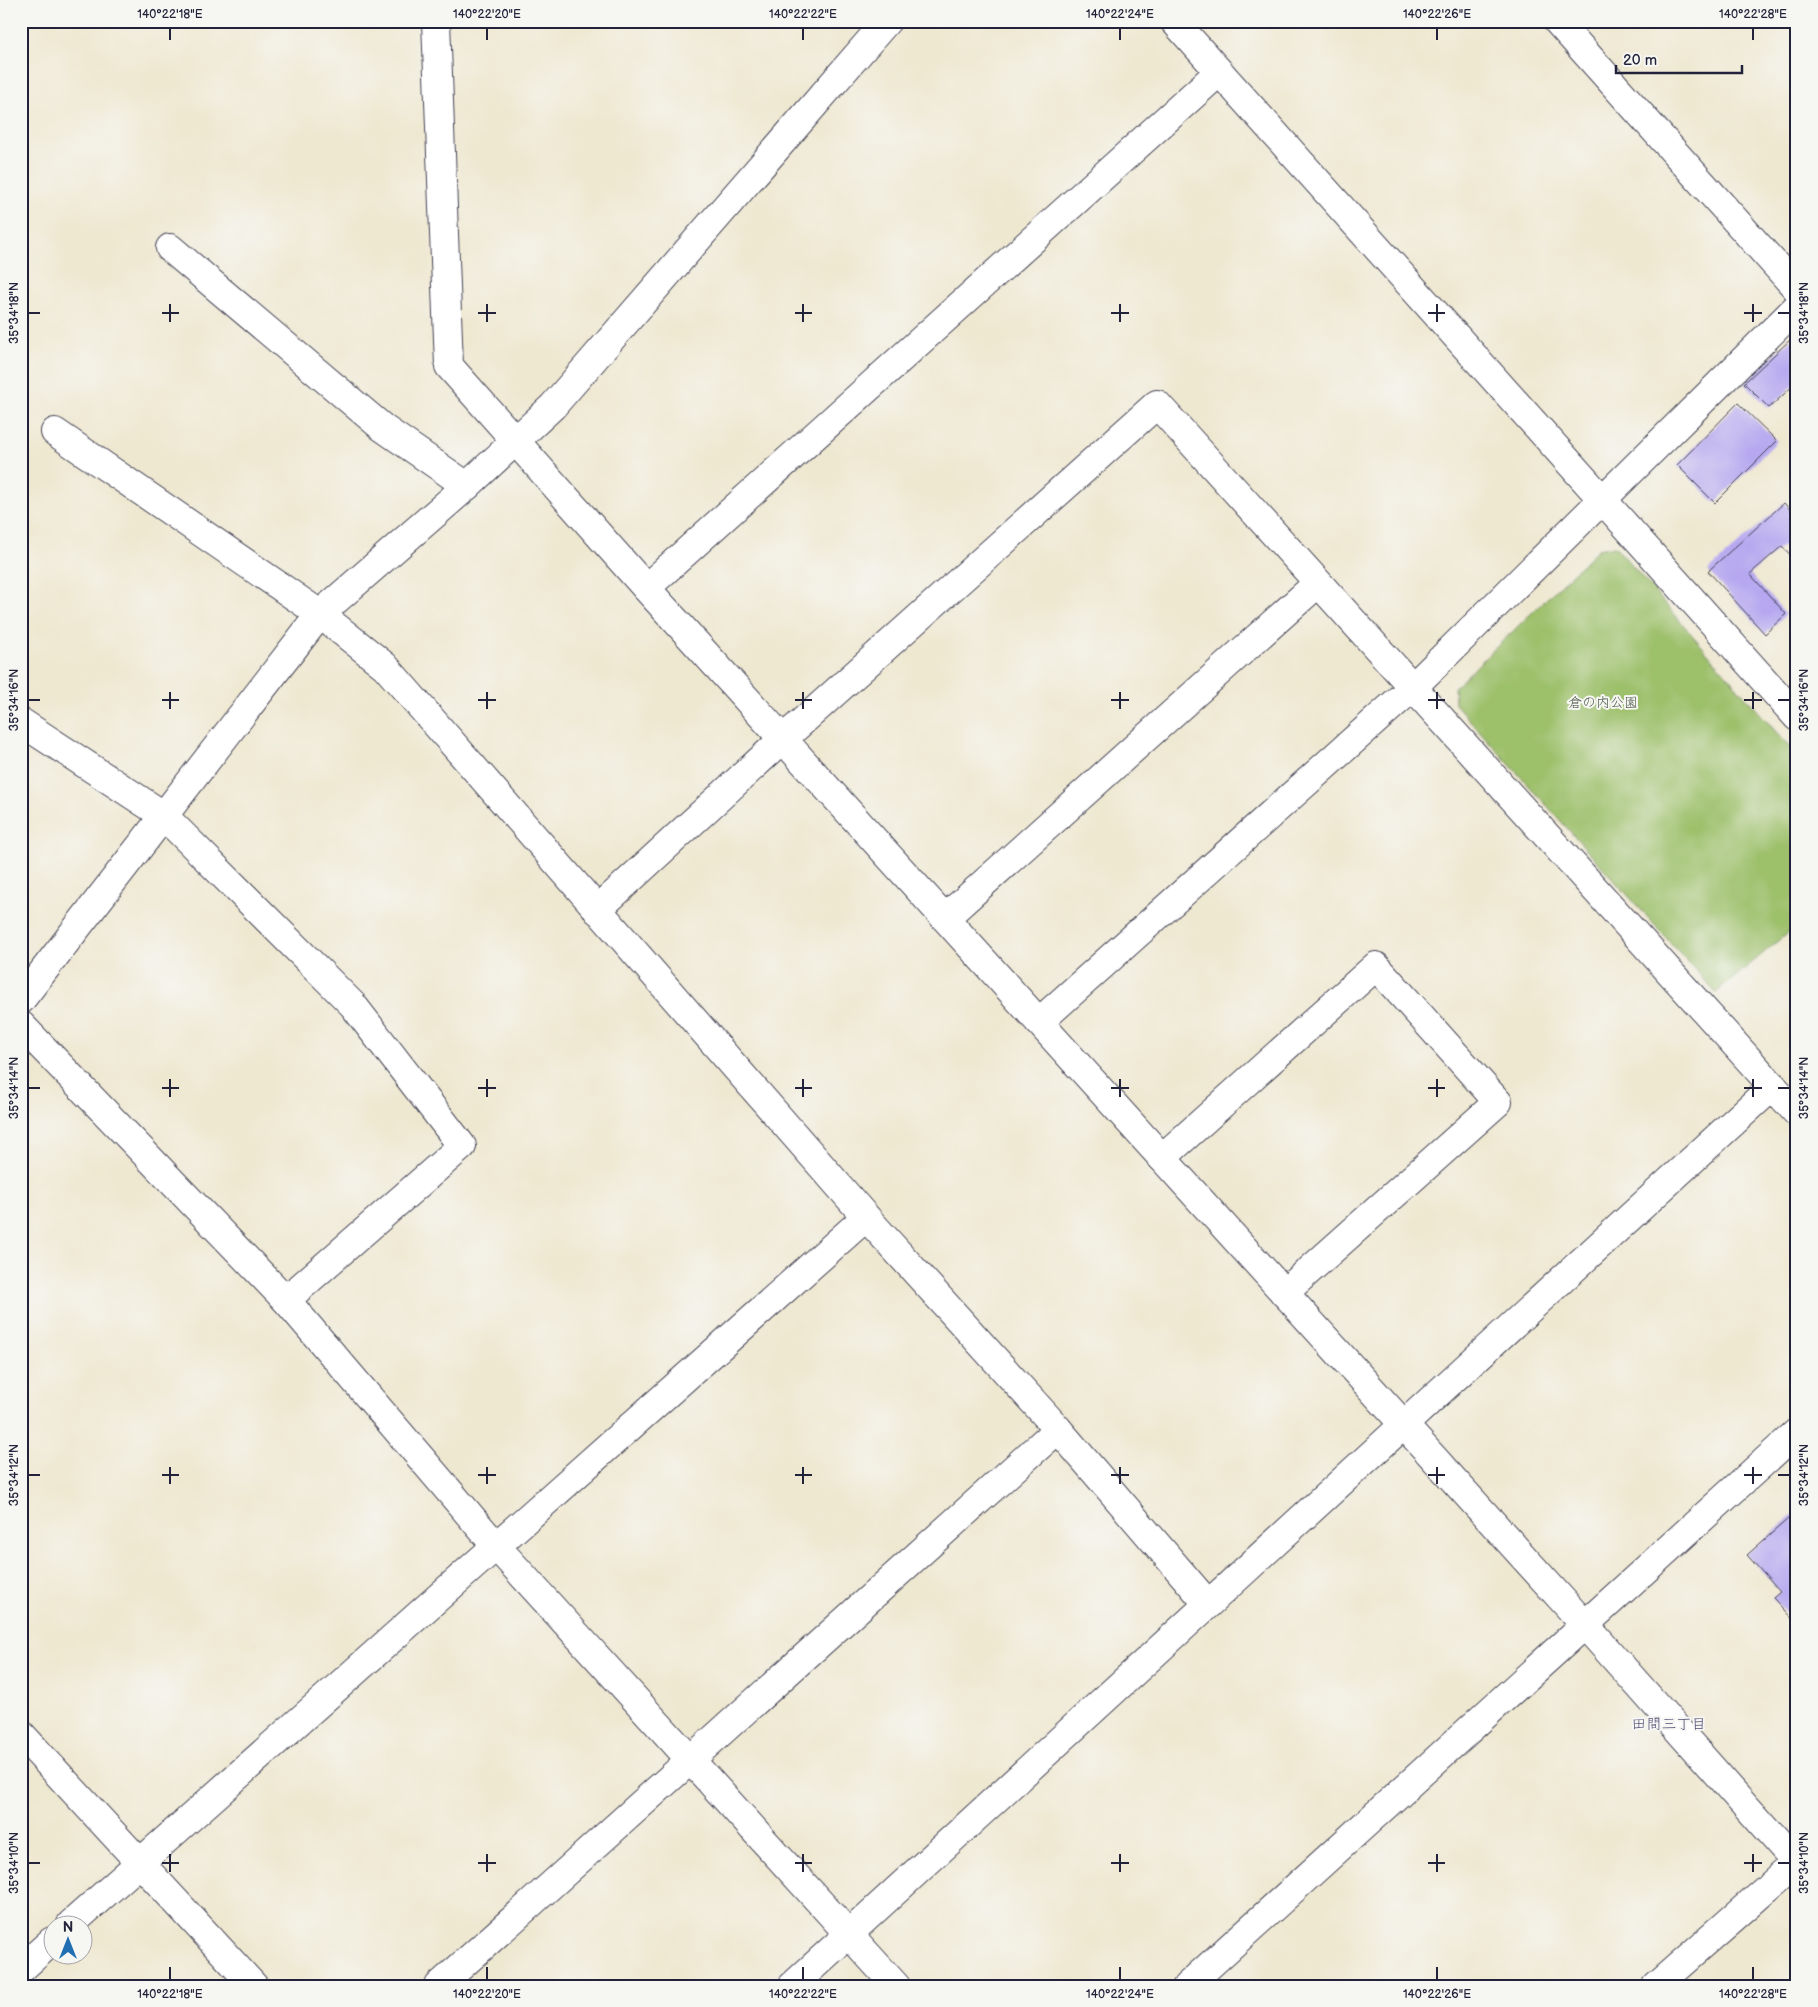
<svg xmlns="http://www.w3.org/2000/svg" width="1818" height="2007" font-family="'Balsamiq Sans','Klee One',sans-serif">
  <rect width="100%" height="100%" fill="#f6f6f2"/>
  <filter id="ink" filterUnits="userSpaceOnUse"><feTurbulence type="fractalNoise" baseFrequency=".02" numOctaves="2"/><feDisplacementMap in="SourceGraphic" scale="10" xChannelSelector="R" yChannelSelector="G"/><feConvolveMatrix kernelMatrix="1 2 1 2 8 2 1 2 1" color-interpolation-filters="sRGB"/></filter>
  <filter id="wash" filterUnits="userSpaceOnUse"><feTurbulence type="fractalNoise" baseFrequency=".0096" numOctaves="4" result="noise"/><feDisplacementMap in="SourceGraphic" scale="20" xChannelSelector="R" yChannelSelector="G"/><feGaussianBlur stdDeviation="1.12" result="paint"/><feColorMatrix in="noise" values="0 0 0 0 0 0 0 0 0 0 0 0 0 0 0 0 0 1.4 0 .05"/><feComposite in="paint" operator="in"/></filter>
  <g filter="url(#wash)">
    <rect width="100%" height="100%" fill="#efe8d1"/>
    <polygon fill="#9dc06a" stroke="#607152" points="1615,546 1797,756 1797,925 1716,993 1455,704 1454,688 1598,549"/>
    <g id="blocks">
      <g fill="#b6a7f0">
        <polygon points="1791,339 1797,345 1797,382 1769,408 1744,383"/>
        <polygon points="1738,403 1777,441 1715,503 1677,465"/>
        <polygon points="1784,503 1797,517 1797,562 1782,546 1750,574 1786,614 1765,634 1708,571"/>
        <polygon points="1797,1511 1797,1624 1773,1598 1780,1592 1747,1555"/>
      </g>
    </g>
  </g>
  <g filter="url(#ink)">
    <use href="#blocks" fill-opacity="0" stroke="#414052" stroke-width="1"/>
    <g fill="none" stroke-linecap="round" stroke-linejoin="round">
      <g stroke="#414052" stroke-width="30">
        <g id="minor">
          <polyline points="436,21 449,366 646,588 1585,1625 1797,1864"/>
          <polyline points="1174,21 1797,717"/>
          <polyline points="1557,21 1797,289"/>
          <polyline points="170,248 383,428 467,486"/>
          <polyline points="55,432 320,614 385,666 866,1217 1058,1429 1208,1604"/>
          <polyline points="646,588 1219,72"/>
          <polyline points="21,722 163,815 353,1005 462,1146 286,1300"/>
          <polyline points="597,910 783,739 1157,404 1797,1113"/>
          <polyline points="945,918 1318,583"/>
          <polyline points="21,1000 320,614 467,486 553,406 887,21"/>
          <polyline points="1039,1022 1413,687 1797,307"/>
          <polyline points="21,1025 286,1300 496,1546 896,1986"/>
          <polyline points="1162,1158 1376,966 1498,1102 1284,1293"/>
          <polyline points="21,1734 254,1986"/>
          <polyline points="71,1924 866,1217"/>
          <polyline points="21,1969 52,1941"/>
          <polyline points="439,1986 1058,1429"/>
          <polyline points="792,1986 1773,1086"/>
          <polyline points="1187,1986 1797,1432"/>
          <polyline points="1656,1986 1797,1862"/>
        </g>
      </g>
      <use href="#minor" stroke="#fff" stroke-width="28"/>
    </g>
  </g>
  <path fill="none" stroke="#22223b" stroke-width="2" d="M170 28V40M487 28V40M803 28V40M1120 28V40M1437 28V40M1753 28V40M170 304V322M487 304V322M803 304V322M1120 304V322M1437 304V322M1753 304V322M28 313H40M162 313H179M478 313H496M795 313H812M1111 313H1129M1428 313H1445M1744 313H1762M1778 313H1790M170 692V709M487 692V709M803 692V709M1120 692V709M1437 692V709M1753 692V709M28 700H40M162 700H179M478 700H496M795 700H812M1111 700H1129M1428 700H1445M1744 700H1762M1778 700H1790M170 1079V1097M487 1079V1097M803 1079V1097M1120 1079V1097M1437 1079V1097M1753 1079V1097M28 1088H40M162 1088H179M478 1088H496M795 1088H812M1111 1088H1129M1428 1088H1445M1744 1088H1762M1778 1088H1790M170 1467V1484M487 1467V1484M803 1467V1484M1120 1467V1484M1437 1467V1484M1753 1467V1484M28 1475H40M162 1475H179M478 1475H496M795 1475H812M1111 1475H1129M1428 1475H1445M1744 1475H1762M1778 1475H1790M170 1854V1872M487 1854V1872M803 1854V1872M1120 1854V1872M1437 1854V1872M1753 1854V1872M28 1863H40M162 1863H179M478 1863H496M795 1863H812M1111 1863H1129M1428 1863H1445M1744 1863H1762M1778 1863H1790M170 1967V1980M487 1967V1980M803 1967V1980M1120 1967V1980M1437 1967V1980M1753 1967V1980"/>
  <g text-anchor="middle" stroke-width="4" stroke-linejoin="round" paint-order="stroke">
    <g font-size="14" fill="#4d594b" stroke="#f6f6f2">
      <text x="1603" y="707">倉の内公園</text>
    </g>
    <g font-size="15" fill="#56517a" stroke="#f6f6f2">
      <text x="1669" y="1729">田間三丁目</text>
    </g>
  </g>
  <rect width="1818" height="2007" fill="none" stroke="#f6f6f2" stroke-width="55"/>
  <g transform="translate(68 1940)"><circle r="24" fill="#f6f6f2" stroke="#a1a1a9"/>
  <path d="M0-4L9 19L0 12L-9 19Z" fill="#1f6fb2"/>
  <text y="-8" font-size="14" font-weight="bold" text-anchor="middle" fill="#22223b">N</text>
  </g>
  <path d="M1616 65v8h126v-8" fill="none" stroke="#22223b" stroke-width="2.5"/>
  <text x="1623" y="65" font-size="15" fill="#22223b" stroke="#f6f6f2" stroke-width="4" paint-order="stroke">20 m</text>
  <rect x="28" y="28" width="1762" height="1952" fill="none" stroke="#22223b" stroke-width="2"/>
  <g font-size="12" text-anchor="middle" fill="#22223b">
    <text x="170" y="18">140°22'18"E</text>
    <text x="487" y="18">140°22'20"E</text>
    <text x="803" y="18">140°22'22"E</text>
    <text x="1120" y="18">140°22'24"E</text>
    <text x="1437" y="18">140°22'26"E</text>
    <text x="1753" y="18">140°22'28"E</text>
    <text transform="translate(14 313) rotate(-90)" y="4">35°34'18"N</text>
    <text transform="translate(1804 313) rotate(-90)" y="4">35°34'18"N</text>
    <text transform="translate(14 700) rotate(-90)" y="4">35°34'16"N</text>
    <text transform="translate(1804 700) rotate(-90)" y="4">35°34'16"N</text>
    <text transform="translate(14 1088) rotate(-90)" y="4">35°34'14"N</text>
    <text transform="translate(1804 1088) rotate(-90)" y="4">35°34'14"N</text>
    <text transform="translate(14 1475) rotate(-90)" y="4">35°34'12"N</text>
    <text transform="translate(1804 1475) rotate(-90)" y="4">35°34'12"N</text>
    <text transform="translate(14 1863) rotate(-90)" y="4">35°34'10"N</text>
    <text transform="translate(1804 1863) rotate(-90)" y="4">35°34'10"N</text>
    <text x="170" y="1998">140°22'18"E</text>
    <text x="487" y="1998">140°22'20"E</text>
    <text x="803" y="1998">140°22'22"E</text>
    <text x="1120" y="1998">140°22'24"E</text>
    <text x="1437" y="1998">140°22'26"E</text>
    <text x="1753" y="1998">140°22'28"E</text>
  </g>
</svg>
